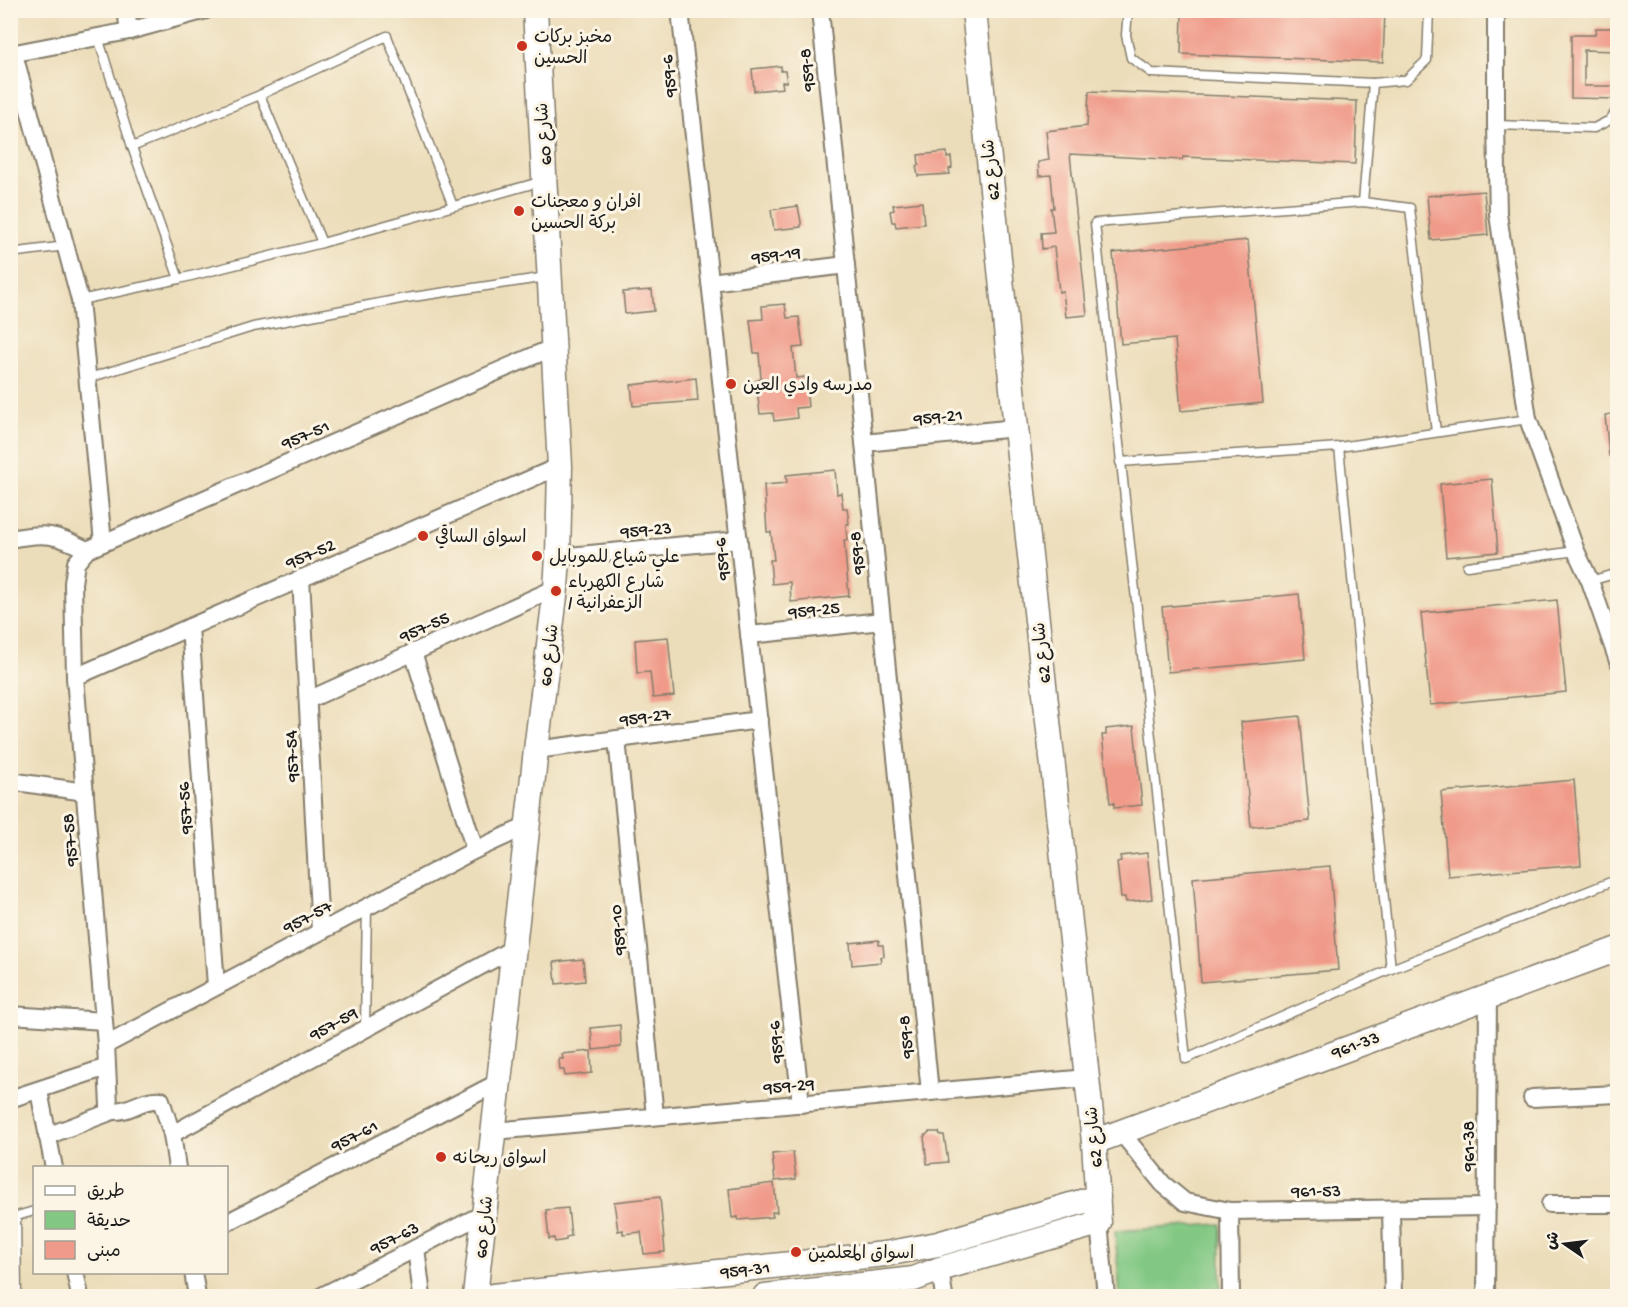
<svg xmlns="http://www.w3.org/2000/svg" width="1628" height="1307" font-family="'Gochi Hand','Playpen Sans Arabic',sans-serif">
  <rect width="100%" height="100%" fill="#fcf5e5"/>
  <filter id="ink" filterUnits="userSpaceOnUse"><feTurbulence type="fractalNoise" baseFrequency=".0167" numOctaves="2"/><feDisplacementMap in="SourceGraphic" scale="12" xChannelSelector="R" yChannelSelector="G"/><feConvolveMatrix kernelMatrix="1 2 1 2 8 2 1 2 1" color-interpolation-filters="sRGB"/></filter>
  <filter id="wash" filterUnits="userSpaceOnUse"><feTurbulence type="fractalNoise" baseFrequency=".008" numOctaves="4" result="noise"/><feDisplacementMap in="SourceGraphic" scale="24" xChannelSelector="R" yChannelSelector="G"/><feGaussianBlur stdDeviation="1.35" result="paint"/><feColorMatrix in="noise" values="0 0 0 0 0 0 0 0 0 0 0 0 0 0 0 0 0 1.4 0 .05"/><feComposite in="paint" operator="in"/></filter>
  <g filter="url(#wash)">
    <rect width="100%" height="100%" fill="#ecddba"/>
    <polygon fill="#82c883" stroke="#4f7250" stroke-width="1.5" points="1221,1224 1221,1296 1120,1296 1115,1231"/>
    <g id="blocks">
      <g fill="#f09b8a">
        <polygon points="1182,10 1385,10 1383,62 1181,54"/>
        <polygon points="1596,28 1617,28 1617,51 1584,50 1584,86 1617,86 1617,99 1571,98 1571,35 1595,35"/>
        <polygon points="781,66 781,71 785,71 787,82 782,82 783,88 754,91 752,69"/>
        <polygon points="1089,91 1357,101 1355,164 1183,157 1182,160 1070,154 1087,315 1066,317 1063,291 1059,292 1054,247 1042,249 1041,233 1054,232 1051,208 1054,208 1051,175 1039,176 1038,162 1049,160 1046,131 1087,126"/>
        <polygon points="947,152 947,158 951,157 952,168 949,169 950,174 918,176 916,166 919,165 918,155"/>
        <polygon points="1484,191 1488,235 1431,240 1427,196"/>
        <polygon points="922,202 924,224 896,227 895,222 892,222 890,211 894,210 893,205"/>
        <polygon points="798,206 801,222 801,227 774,230 771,210"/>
        <polygon points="1248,240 1263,403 1181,411 1175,339 1121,344 1113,253"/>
        <polygon points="652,290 654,311 625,314 623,292"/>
        <polygon points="785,304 787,318 799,317 803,347 793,348 796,378 805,377 808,407 796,408 797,418 774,421 773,413 760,414 756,381 761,379 759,353 754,353 750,320 763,319 762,306"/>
        <polygon points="696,378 698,401 633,406 631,385"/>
        <polygon points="1617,413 1617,455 1609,456 1605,415"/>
        <polygon points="835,470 837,494 841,493 843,508 847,508 849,524 846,524 847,540 844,540 849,596 791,602 790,582 772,584 770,560 774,560 771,532 767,532 764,485 787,483 786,475"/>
        <polygon points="1492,479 1498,552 1446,557 1440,484"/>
        <polygon points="1299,594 1305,659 1168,672 1162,607"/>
        <polygon points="1557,600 1566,692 1430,705 1421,613"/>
        <polygon points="668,637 674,696 653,698 650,672 637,673 635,640"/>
        <polygon points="1300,716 1310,821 1251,827 1241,722"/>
        <polygon points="1134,726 1142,805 1114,808 1114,803 1110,803 1102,735 1106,735 1106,729"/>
        <polygon points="1574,780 1581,865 1448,876 1441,792"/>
        <polygon points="1147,853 1152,899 1126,902 1125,897 1121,897 1117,862 1121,861 1120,856"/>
        <polygon points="1330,866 1338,970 1201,982 1193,878"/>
        <polygon points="879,940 879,945 883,945 884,956 880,957 881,962 852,965 850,943"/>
        <polygon points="583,959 585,981 556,984 554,962"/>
        <polygon points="620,1025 621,1047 593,1050 591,1028"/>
        <polygon points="591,1051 592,1073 565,1076 564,1070 560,1070 559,1059 563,1059 562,1054"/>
        <polygon points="929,1132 939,1132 940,1135 944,1135 948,1162 927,1164 924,1137"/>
        <polygon points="793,1152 796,1179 775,1181 772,1154"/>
        <polygon points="774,1183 777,1212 772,1212 773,1217 738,1220 738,1217 732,1218 729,1189"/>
        <polygon points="660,1197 665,1252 644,1254 641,1232 623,1234 623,1230 618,1231 614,1202"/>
        <polygon points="568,1208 571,1236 566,1237 566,1240 555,1242 554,1238 549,1239 546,1210"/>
      </g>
    </g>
  </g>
  <g filter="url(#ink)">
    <use href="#blocks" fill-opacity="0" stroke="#847c6b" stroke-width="1.5"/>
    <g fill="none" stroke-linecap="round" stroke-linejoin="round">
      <g stroke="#847c6b" stroke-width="11">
        <g id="lane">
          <polyline points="1128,10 1126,35 1131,58 1152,73 1373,83 1406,80 1427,60 1429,10"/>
          <polyline points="98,37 132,147 179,279"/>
          <polyline points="260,95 322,243"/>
          <polyline points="1496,125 1594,128 1610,120 1618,108"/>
          <polyline points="132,147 260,95 387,36 453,206"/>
          <polyline points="1363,202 1373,83"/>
          <polyline points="10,253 66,246"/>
          <polyline points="80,300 179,279 322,243 543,181"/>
          <polyline points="89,378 253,327 406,298 547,277"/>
          <polyline points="1436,432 1410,208 1363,202 1095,223 1186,1059 1391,969 1618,879"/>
          <polyline points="1339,447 1391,969"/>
          <polyline points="1120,462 1339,447 1528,419"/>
          <polyline points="1467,566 1576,551"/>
          <polyline points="1590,581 1618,573"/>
          <polyline points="365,1028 367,906"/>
          <polyline points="16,1216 17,1296"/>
          <polyline points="10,1218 34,1211"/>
        </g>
      </g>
      <g stroke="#847c6b" stroke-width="20">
        <g id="street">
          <polyline points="126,10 129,31"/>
          <polyline points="680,10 801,1104"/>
          <polyline points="820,10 930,1092"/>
          <polyline points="1496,10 1496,125 1498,214 1528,419 1576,551 1590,581 1618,661"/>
          <polyline points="10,54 129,31 206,10"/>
          <polyline points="14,54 80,300 103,543"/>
          <polyline points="710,282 846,265"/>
          <polyline points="864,443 1016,428"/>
          <path d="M10 539C45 532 56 534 87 550"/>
          <polyline points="558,557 739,540"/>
          <polyline points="301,578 320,931"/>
          <polyline points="190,627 216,986"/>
          <polyline points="749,635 882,621"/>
          <polyline points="413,652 475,850"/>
          <polyline points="75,677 560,466"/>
          <polyline points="308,700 556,588"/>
          <polyline points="617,739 655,1116"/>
          <polyline points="536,750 759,720"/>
          <polyline points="10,781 85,792"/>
          <polyline points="10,1015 104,1021"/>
          <polyline points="106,1045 475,850 527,826"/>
          <polyline points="39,1091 54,1168"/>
          <polyline points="1532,1098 1618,1094"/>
          <polyline points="10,1099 107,1067"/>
          <polyline points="113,1111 109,1106 106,1045 75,677 73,583 76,563 87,550 554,347"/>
          <polyline points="494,1131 1087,1078"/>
          <polyline points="1120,1131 1163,1184 1185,1202 1230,1211"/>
          <polyline points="172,1134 514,948"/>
          <path d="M47 1136 113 1111C131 1112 142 1098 161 1100L172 1134 177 1168"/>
          <polyline points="1550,1204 1618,1204"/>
          <polyline points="1391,1209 1393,1296"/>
          <polyline points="226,1223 499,1082"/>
          <polyline points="1099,1223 1106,1296"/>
          <polyline points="416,1248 422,1296"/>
          <polyline points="940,1269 944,1296"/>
          <polyline points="75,1272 80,1296"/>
          <polyline points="193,1272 197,1296"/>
          <polyline points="322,1296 485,1213"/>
          <polyline points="1231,1296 1230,1211 1487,1207"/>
          <polyline points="1486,1296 1488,995"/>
        </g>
      </g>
      <g stroke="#847c6b" stroke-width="27">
        <g id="secondary">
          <polyline points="1094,1142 1618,949"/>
          <polyline points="475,1296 536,750 556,588 558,557 560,466 535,10"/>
          <polyline points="493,1296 885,1254 938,1244 1098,1197"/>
          <polyline points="765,1296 914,1279 940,1269 1099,1223 1094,1142 1016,428 974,10"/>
        </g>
      </g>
      <use href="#lane" stroke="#fff" stroke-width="8"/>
      <use href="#street" stroke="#fff" stroke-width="16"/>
      <use href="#secondary" stroke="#fff" stroke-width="24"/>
    </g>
  </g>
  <g fill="#c8321e" stroke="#fcf5e5" stroke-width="2">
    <circle cx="522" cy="46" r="6"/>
    <circle cx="519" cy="211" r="6"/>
    <circle cx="731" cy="384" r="6"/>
    <circle cx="423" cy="536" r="6"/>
    <circle cx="537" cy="556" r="6"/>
    <circle cx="556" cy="591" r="6"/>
    <circle cx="441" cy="1157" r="6"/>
    <circle cx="796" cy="1252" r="6"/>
  </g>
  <g text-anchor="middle" stroke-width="6" stroke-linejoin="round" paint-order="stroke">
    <g font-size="18" fill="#1c1c1c" stroke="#fcf5e5" text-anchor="start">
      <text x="534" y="42">مخبز بركات<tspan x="534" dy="21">الحسين</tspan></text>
      <text x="531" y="207">افران و معجنات<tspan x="531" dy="21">بركة الحسين</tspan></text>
      <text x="743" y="390">مدرسه وادي العين</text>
      <text x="435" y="542">اسواق الساقي</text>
      <text x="549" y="562">علي شياع للموبايل</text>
      <text x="568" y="587">شارع الكهرباء<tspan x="568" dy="21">/ الزعفرانية</tspan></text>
      <text x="453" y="1163">اسواق ريحانه</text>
      <text x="808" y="1258">اسواق المعلمين</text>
    </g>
    <g font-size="18" fill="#1c1c1c" stroke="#fcf5e5">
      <text transform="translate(806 70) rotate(-96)" y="6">959-8</text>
      <text transform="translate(668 76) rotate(-96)" y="6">959-6</text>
      <text transform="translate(543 134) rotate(-94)" y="6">شارع 60</text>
      <text transform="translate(990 170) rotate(-96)" y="6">شارع 62</text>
      <text transform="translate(776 254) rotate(-7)" y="6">959-19</text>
      <text transform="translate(938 416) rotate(-6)" y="6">959-21</text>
      <text transform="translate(305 434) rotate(-23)" y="6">957-51</text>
      <text transform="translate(646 529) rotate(-5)" y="6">959-23</text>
      <text transform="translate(310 553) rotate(-23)" y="6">957-52</text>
      <text transform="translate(856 553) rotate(-96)" y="6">959-8</text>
      <text transform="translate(721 559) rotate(-96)" y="6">959-6</text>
      <text transform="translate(814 609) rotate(-6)" y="6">959-25</text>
      <text transform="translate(424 626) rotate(-24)" y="6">957-55</text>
      <text transform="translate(1041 653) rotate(-96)" y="6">شارع 62</text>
      <text transform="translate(548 655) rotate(-83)" y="6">شارع 60</text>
      <text transform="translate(645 716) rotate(-8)" y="6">959-27</text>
      <text transform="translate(291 756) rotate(-93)" y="6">957-54</text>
      <text transform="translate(184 808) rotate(-94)" y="6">957-56</text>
      <text transform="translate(69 840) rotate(-95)" y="6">957-58</text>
      <text transform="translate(307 916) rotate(-28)" y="6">957-57</text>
      <text transform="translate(617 930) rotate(-96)" y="6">959-10</text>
      <text transform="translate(333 1023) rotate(-29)" y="6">957-59</text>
      <text transform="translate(905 1037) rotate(-96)" y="6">959-8</text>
      <text transform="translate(775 1042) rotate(-96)" y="6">959-6</text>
      <text transform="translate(1355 1044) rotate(-20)" y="6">961-33</text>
      <text transform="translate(789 1085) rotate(-5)" y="6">959-29</text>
      <text transform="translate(354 1135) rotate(-27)" y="6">957-61</text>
      <text transform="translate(1093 1137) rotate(-95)" y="6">شارع 62</text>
      <text transform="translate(1468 1146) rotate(-90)" y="6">961-38</text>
      <text transform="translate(1316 1190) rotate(-1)" y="6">961-53</text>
      <text transform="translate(483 1227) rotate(-84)" y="6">شارع 60</text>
      <text transform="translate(394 1237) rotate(-27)" y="6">957-63</text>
      <text transform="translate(745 1269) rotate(-6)" y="6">959-31</text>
    </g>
  </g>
  <rect width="1628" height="1307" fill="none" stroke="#fcf5e5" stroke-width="36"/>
  <rect x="33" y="1166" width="195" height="108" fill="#fcf5e5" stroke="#a29e95" stroke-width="1.5"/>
  <rect x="45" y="1186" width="30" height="9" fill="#ffffff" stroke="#a29e95" stroke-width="1.5"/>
  <text x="87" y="1196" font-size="18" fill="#1c1c1c">طريق</text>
  <rect x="45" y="1211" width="30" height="18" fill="#82c883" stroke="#a29e95" stroke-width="1.5"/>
  <text x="87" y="1226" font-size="18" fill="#1c1c1c">حديقة</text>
  <rect x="45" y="1241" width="30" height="18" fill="#f09b8a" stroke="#a29e95" stroke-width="1.5"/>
  <text x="87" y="1256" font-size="18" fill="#1c1c1c">مبنى</text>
  <g transform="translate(1565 1244) rotate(284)" stroke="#fcf5e5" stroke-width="4.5" paint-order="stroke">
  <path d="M0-4.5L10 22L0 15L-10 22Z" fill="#1c1c1c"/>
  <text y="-9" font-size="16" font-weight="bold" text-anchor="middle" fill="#1c1c1c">ش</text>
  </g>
</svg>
